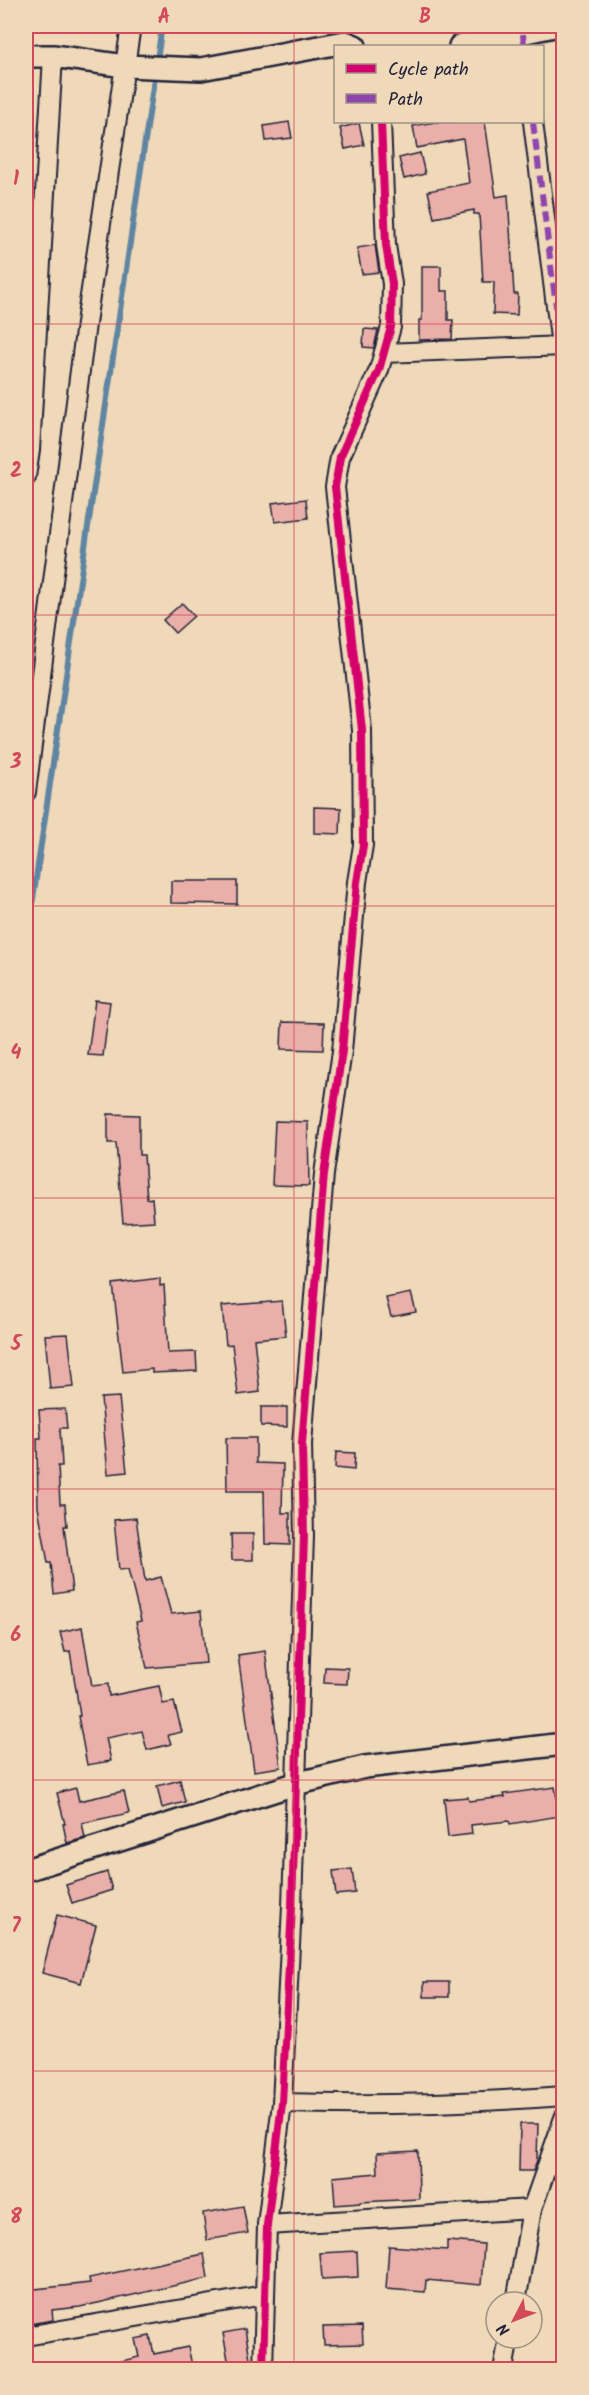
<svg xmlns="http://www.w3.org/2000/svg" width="589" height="2395" font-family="Kalam,sans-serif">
  <rect width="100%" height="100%" fill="#efd9b8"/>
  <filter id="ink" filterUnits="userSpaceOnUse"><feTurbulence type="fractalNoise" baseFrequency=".0167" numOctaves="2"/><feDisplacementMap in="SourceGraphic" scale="12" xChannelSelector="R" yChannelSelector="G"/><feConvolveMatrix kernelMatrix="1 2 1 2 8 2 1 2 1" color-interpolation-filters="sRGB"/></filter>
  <g filter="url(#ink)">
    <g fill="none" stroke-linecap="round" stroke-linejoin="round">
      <polyline stroke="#5f85a3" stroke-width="6" points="26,946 162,26"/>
    </g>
    <g fill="#ebafaa" stroke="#22223b" stroke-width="1.5">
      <polygon points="289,122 292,138 266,141 264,126"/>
      <polygon points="435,122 485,122 496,197 508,195 514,294 518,294 517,315 493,314 494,282 483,282 479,214 474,214 474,210 434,218 428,191 469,183 463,139 417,148 413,126"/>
      <polygon points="359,123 364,145 345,149 340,128"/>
      <polygon points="420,153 425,174 404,179 399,158"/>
      <polygon points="375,245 379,272 362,274 357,248"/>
      <polygon points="422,266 441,266 441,291 448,291 448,320 453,320 452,339 419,340 419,320 422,320"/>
      <polygon points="364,329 378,330 374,348 363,347"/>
      <polygon points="306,499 308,518 275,522 272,503"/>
      <polygon points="182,603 194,616 175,633 163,620"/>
      <polygon points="314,807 341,808 340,834 314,833"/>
      <polygon points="171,881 237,881 237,904 171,903"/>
      <polygon points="95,1000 110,1002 103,1056 88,1055"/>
      <polygon points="282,1022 324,1023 323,1050 281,1049"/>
      <polygon points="108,1114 139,1115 139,1155 144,1155 147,1199 152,1198 154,1221 123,1223 116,1143 108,1143"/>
      <polygon points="275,1121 308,1122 309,1186 272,1185"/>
      <polygon points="160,1278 160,1286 164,1285 168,1353 196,1352 197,1371 152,1373 152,1369 123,1372 113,1284"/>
      <polygon points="411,1293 416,1312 391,1317 386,1298"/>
      <polygon points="282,1301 286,1336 254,1339 260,1392 238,1395 232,1344 226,1345 222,1306"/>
      <polygon points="68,1334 74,1387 50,1389 45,1335"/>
      <polygon points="119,1397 127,1472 108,1474 101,1398"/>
      <polygon points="261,1407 287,1407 287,1427 261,1426"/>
      <polygon points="65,1409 67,1428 60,1428 62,1466 58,1466 60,1504 65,1504 67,1526 64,1526 72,1591 54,1594 51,1563 48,1563 38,1507 37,1438 41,1438 39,1410"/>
      <polygon points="226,1438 256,1438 256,1463 283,1464 282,1513 290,1513 290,1545 265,1544 264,1491 227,1491"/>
      <polygon points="336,1452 355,1453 354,1470 335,1468"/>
      <polygon points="136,1518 145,1581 161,1577 171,1614 201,1611 206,1663 147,1668 136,1622 141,1621 128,1569 119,1570 114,1520"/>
      <polygon points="231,1534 253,1534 253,1560 232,1560"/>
      <polygon points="82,1627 92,1686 108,1684 109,1696 159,1686 163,1704 174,1702 182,1732 168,1735 171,1744 147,1750 142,1731 106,1738 111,1761 87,1765 78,1716 80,1716 70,1651 65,1652 60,1632"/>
      <polygon points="265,1651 281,1767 254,1771 238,1655"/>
      <polygon points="325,1667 348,1668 347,1684 324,1683"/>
      <polygon points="180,1780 185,1802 162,1808 157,1786"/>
      <polygon points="555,1787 560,1816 510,1824 509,1821 471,1825 472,1834 448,1837 444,1799 468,1797 469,1801 505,1797 504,1794"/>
      <polygon points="76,1788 79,1801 124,1791 129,1813 82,1823 85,1838 67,1843 63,1824 65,1824 57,1793"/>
      <polygon points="352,1869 355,1893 336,1895 333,1871"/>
      <polygon points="107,1872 112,1890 72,1903 66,1885"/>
      <polygon points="57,1915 96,1925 81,1983 42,1973"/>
      <rect x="424" y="1982" width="25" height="15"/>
      <polygon points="520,2124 538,2124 537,2160 533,2171 519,2171"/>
      <polygon points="418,2151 419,2199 360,2202 360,2203 335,2205 333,2177 378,2173 377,2153"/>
      <polygon points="243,2206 248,2233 207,2240 203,2213"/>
      <polygon points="447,2241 484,2244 481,2285 426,2280 425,2292 386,2289 389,2246 447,2250"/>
      <polygon points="357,2251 358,2277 322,2279 320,2253"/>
      <polygon points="204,2254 208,2278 80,2307 52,2310 53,2320 29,2324 26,2290 90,2283 89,2278"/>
      <polygon points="362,2326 363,2344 324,2345 323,2327"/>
      <polygon points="245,2329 252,2370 230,2370 223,2333"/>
      <polygon points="150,2336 154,2354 188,2347 193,2370 114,2370 113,2363 139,2357 135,2339"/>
    </g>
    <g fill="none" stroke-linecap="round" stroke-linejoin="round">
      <g stroke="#22223b" stroke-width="22">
        <g id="minor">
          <polyline points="533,122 561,346"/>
          <polyline points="384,353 564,346"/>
          <polyline points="26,477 30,450 53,56"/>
          <polyline points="26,792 87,316 131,26"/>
          <path d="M282 2103C376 2106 470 2103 564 2096"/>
          <polyline points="267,2225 532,2209"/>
          <polyline points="516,2302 532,2209 564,2118"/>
          <polyline points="26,2336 264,2295"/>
          <polyline points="263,2370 267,2225 282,2103 292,1906 304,1536 302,1444 324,1174 342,1051 357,882 363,845 362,730 335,487 340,457 379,370 391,327 392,284 386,245 381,122"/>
          <polyline points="503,2370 509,2338"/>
        </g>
      </g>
      <g stroke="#22223b" stroke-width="26">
        <g id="tertiary">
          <polyline points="460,46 554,26"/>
          <polyline points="26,56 53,56 125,66 201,69 345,42 355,46"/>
          <polyline points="26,1870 295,1784 365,1767 564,1744"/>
        </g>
      </g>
      <use href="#minor" stroke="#efd9b8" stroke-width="18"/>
      <use href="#tertiary" stroke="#efd9b8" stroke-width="21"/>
      <g stroke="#8e44ad" stroke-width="6" stroke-dasharray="12 6" stroke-linecap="butt">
        <polyline points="523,34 524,46"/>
        <polyline points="533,122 561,346"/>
      </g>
      <g stroke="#efd9b8" stroke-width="11">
        <polyline id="cycleway" points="263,2370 267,2225 282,2103 292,1906 304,1536 302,1444 324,1174 342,1051 357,882 363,845 362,730 335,487 340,457 379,370 391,327 392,284 386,245 381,122"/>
      </g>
      <use href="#cycleway" stroke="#d6006c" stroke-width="8"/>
    </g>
  </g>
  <path fill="none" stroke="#d1495b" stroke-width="1.5" stroke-opacity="0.55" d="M294 26V2370M26 324H564M26 615H564M26 906H564M26 1198H564M26 1489H564M26 1780H564M26 2071H564"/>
  <rect width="589" height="2395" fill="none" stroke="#efd9b8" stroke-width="66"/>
  <rect x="334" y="45" width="210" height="78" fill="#efd9b8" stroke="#9d9086" stroke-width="1.5"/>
  <rect x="346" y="64" width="30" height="9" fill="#d6006c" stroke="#9d9086" stroke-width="1.5"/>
  <text x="388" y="75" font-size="18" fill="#22223b">Cycle path</text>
  <rect x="346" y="94" width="30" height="9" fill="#8e44ad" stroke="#9d9086" stroke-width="1.5"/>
  <text x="388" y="105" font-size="18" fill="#22223b">Path</text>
  <g transform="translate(514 2320) rotate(228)"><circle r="28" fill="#efd9b8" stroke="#9d9086" stroke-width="1.5"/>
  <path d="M0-4.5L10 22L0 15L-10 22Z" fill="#d1495b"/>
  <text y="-9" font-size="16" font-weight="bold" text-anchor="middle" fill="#22223b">N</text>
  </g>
  <rect x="33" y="33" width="523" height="2329" fill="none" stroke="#d1495b" stroke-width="2"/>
  <g font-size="20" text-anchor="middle" font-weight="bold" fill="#d1495b">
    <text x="164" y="23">A</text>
    <text x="425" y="23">B</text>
    <text x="16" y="185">1</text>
    <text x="16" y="477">2</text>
    <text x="16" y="768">3</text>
    <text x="16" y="1059">4</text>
    <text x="16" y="1350">5</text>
    <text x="16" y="1641">6</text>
    <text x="16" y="1932">7</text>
    <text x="16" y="2223">8</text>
  </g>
</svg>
